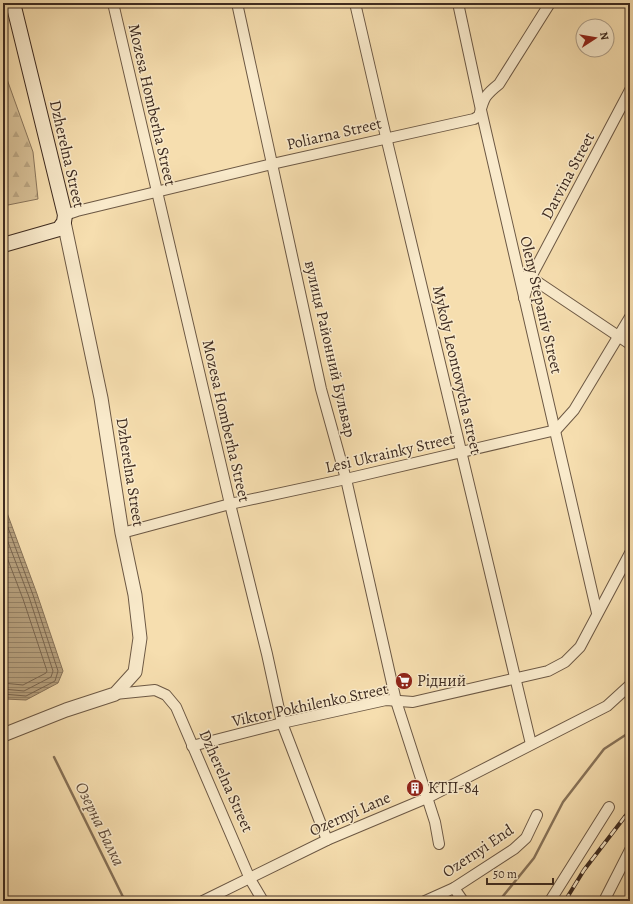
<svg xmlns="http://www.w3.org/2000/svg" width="633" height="904" font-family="Alegreya,serif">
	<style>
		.forest { fill: url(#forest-firs); stroke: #8a765c }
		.water { fill: url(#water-rules); stroke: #877258 }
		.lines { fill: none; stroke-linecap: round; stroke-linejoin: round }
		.shore { stroke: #7a664f; stroke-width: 1 }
		.stream { stroke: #877258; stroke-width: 2.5 }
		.minor-casing { stroke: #6c5844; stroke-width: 12 }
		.tertiary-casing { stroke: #6c5844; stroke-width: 15 }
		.secondary-casing { stroke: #3e2b20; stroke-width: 16 }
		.minor { stroke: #f9eacb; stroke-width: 10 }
		.tertiary { stroke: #f9eacb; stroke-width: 13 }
		.secondary { stroke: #f9eacb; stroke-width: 14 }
		.rail-casing { stroke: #3e2b20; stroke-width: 4 }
		.rail { stroke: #f9eacb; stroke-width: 2.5; stroke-dasharray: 8; stroke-linecap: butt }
		.labels { text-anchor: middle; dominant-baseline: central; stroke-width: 3; stroke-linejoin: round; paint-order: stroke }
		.street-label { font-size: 16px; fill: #3e2b20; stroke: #f9eacb }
		.poi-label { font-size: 16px; fill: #3e2b20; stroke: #f9eacb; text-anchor: start }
		.water-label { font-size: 17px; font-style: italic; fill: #624e3c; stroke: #f9eacb }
	</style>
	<defs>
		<pattern id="forest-firs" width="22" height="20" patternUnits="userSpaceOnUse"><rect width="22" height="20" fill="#d7c097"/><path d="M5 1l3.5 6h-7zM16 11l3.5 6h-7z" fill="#baa582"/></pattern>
		<pattern id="water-rules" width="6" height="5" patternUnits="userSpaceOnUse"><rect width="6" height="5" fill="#b7a17e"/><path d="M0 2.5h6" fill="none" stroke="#968367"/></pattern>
	</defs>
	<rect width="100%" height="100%" fill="#f6deaf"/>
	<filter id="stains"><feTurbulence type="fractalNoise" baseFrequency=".005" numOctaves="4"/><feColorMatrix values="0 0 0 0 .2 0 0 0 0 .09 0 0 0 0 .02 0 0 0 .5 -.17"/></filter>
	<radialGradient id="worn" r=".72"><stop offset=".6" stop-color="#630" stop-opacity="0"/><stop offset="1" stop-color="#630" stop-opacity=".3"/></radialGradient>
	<polygon class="forest" points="3,68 33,152 38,199 3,206"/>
	<polygon class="water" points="3,502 37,594 63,671 58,683 26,700 5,699 3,697"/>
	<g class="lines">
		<g class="shore">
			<polyline points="3,514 33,595 58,671 55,681 26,696 3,694"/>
			<polyline points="3,529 29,597 53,671 51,677 24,691 3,689"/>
			<polyline points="3,547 23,599 47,671 46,673 23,685 3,683"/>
		</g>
		<g class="stream">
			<polyline points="54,757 125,901"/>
			<polyline points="499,901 534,858 563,802 604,749 630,732"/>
		</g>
		<defs>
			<g id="minor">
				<polyline points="113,3 230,504 267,654 282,723 327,840"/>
				<polyline points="237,3 321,389 346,479 396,701 435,822 439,844"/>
				<polyline points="355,3 386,137 531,744"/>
				<polyline points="458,3 481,110 597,613"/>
				<path d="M65,215L77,211L272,164L474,119L479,116C484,98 484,96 499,84L550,3"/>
				<polyline points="527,275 630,344"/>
				<polyline points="524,298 530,279 630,90"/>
				<polyline points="122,533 230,504 346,479 556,430 574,410 630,317"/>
				<polyline points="115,694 155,690 166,695 176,707 250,879 263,901"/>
				<polyline points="192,746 282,723 386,700 413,702 548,671 565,662 580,647 630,553"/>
				<polyline points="454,888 463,901"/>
				<polyline points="203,901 327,840 427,798 607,706 630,685"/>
				<polyline points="425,901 454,888 514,849 526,838 537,815"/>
				<polyline points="550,901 609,807"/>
				<polyline points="604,901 630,850"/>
			</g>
			<polyline id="tertiary" points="3,735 66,710 115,694 135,672 140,638 135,595 122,533 101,398 64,222"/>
			<polyline id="secondary" points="3,245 59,229 64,222 65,215 13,3"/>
		</defs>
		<use href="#minor" class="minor-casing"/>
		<use href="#tertiary" class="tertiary-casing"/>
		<use href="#secondary" class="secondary-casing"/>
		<use href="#minor" class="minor"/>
		<use href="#tertiary" class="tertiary"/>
		<use href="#secondary" class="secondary"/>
		<defs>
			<polyline id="rail" points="565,901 584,870 630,810"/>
		</defs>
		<use href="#rail" class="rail-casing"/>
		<use href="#rail" class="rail"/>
	</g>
	<defs>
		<symbol id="supermarket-disc" viewBox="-11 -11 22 22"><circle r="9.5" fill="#8f2418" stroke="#f9eacb"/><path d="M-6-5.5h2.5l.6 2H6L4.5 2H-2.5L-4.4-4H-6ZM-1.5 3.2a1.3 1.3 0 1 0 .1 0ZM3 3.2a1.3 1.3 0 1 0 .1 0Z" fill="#fff"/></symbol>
		<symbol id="building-disc" viewBox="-11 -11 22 22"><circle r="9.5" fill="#8f2418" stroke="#f9eacb"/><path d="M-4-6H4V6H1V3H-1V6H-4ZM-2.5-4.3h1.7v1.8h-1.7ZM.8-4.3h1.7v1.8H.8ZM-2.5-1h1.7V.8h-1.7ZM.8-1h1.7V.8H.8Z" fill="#fff"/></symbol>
	</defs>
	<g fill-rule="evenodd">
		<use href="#supermarket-disc" x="394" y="671" width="20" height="20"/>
		<use href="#building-disc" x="405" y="778" width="20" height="20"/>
	</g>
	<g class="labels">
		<g class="street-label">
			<text transform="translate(152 105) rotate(77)">Mozesa Homberha Street</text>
			<text transform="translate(334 134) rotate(-13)">Poliarna Street</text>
			<text transform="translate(67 154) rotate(77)">Dzherelna Street</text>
			<text transform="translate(568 176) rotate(-62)">Darvina Street</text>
			<text transform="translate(541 305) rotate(77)">Oleny Stepaniv Street</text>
			<text transform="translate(330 349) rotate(77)">вулиця Районний Бульвар</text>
			<text transform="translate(457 370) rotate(77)">Mykoly Leontovycha street</text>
			<text transform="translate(226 421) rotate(77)">Mozesa Homberha Street</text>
			<text transform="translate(390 453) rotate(-13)">Lesi Ukrainky Street</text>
			<text transform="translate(130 472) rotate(81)">Dzherelna Street</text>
			<text transform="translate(310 705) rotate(-12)">Viktor Pokhilenko Street</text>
			<text transform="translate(226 781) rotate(66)">Dzherelna Street</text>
			<text transform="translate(350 814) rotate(-24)">Ozernyi Lane</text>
			<text transform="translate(478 851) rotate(-34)">Ozernyi End</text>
		</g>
		<g class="poi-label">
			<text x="417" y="681">Рідний</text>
			<text x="428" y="788">КТП-84</text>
		</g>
		<g class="water-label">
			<text transform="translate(100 824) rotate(64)">Озерна Балка</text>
		</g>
	</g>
	<rect width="633" height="904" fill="none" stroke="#f6deaf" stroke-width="16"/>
	<rect x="4" y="4" width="625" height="896" fill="none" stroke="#3e2b20" stroke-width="2"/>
	<rect x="8" y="8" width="617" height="888" fill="none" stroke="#3e2b20"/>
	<g transform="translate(595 38) rotate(78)"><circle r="19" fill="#f9eacb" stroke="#ae9e87"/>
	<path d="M0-3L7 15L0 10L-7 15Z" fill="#8f2418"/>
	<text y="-6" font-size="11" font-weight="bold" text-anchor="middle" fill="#3e2b20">N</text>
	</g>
	<path d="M487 878v6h66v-6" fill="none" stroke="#3e2b20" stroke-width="2"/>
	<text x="493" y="878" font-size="12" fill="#3e2b20" stroke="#f9eacb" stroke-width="3" paint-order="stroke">50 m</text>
	<rect width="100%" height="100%" filter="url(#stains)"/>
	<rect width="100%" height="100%" fill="url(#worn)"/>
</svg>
